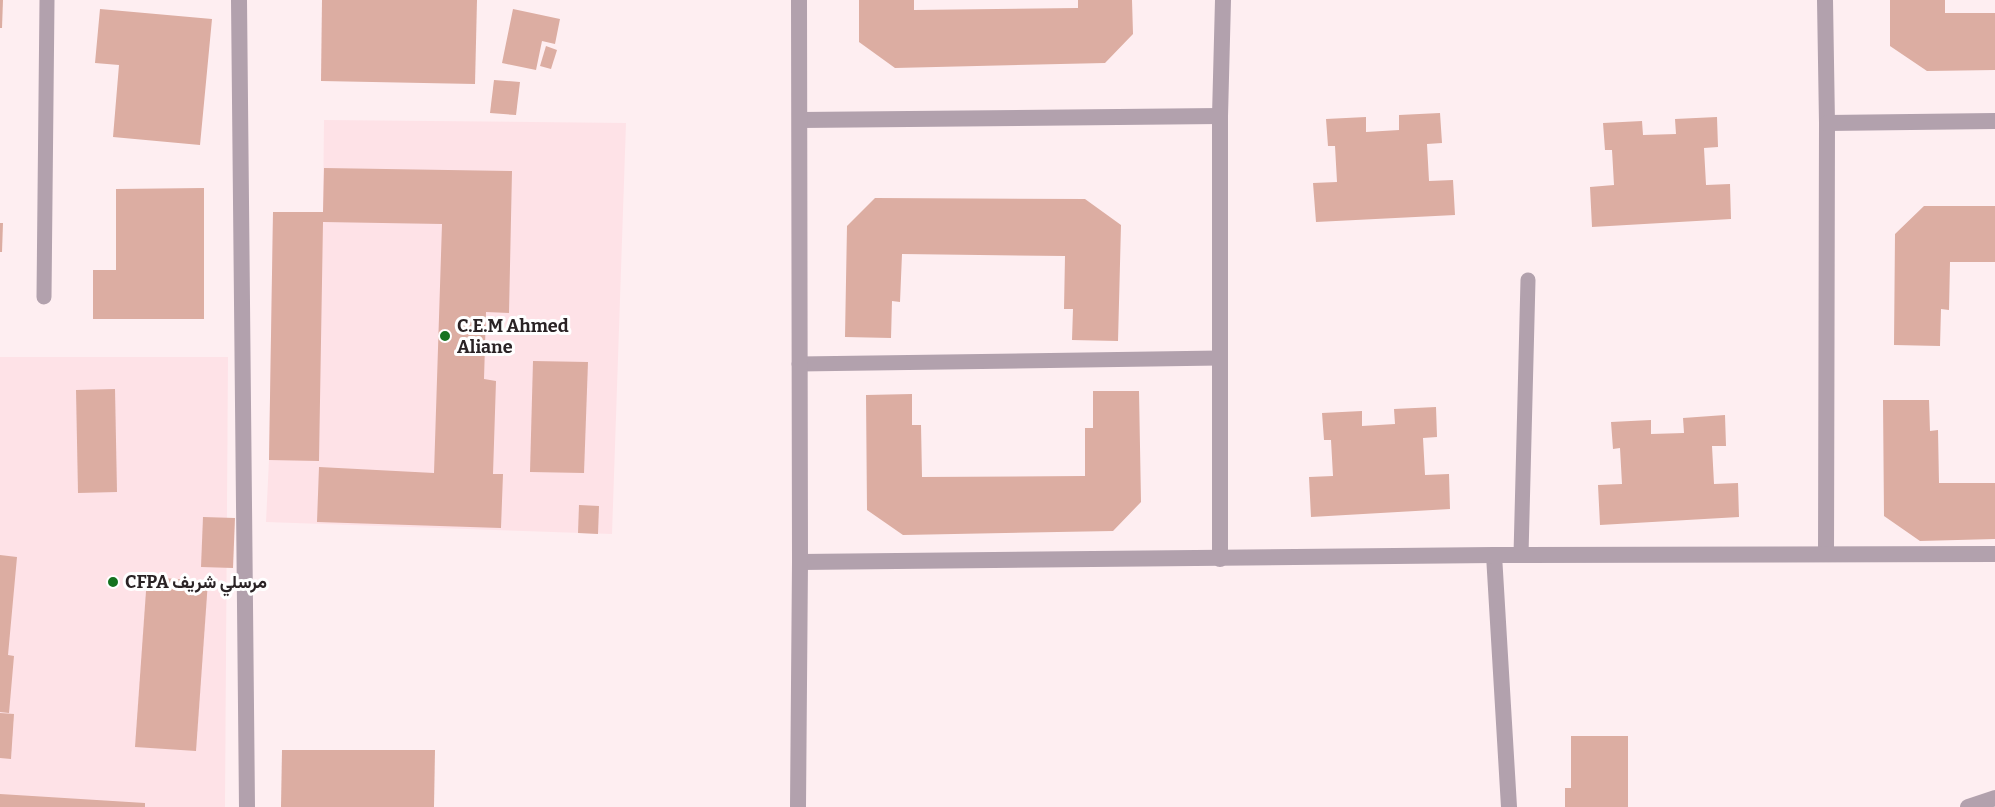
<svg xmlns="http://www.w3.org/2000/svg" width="1995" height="807" font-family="Bitter,Vazirmatn,serif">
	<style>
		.built { fill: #fee2e7 }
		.building { fill: #dcada2 }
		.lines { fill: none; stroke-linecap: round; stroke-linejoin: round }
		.service { stroke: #b2a1ad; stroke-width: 15 }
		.minor { stroke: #b2a1ad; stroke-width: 16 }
		.poi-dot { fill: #14721f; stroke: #fff; stroke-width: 2 }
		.labels { text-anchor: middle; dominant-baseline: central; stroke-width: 6; stroke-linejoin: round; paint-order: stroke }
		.poi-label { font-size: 18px; font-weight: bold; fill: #2a2325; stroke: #fff; text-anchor: start }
	</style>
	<rect width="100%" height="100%" fill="#feeef1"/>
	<g class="built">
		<polygon points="324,120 626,123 612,534 266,522 269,460 273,212 323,212"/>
		<polygon points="0,357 228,357 225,807 0,807"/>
	</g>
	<g class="building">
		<polygon points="0,0 3,0 2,28 0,28"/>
		<polygon points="322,0 477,0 475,84 321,81"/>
		<polygon points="859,0 914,0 914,10 1078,8 1078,0 1132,0 1133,34 1105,63 895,68 859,42"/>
		<polygon points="1890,0 1945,0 1945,13 1995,13 1995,70 1927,71 1890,46"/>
		<polygon points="100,9 212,19 200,145 113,137 119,65 95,63"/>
		<polygon points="513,9 560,19 555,44 542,41 536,70 502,63"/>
		<polygon points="546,46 557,50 551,69 540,66"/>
		<polygon points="494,80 520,82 516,115 490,113"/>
		<polygon points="1440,113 1442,143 1427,144 1429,181 1453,180 1455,215 1316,222 1313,183 1337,182 1335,146 1328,146 1326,119 1366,117 1366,132 1399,130 1399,115"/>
		<polygon points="1717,117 1718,147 1704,148 1706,185 1730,184 1731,219 1592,227 1590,187 1614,185 1612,150 1605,150 1603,123 1642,121 1643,135 1676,134 1675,119"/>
		<polygon points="324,168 512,171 509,313 486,312 484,379 496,381 493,474 503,474 501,528 317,522 319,467 434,473 442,224 323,222 319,461 269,460 273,212 323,212"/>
		<polygon points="204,188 204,319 93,319 93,270 116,270 116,189"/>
		<polygon points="875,198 1085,199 1121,225 1118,341 1072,340 1073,309 1064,309 1065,256 902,254 900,302 892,301 891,338 845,337 847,226"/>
		<polygon points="1924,206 1995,206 1995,262 1950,262 1949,310 1941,309 1940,346 1894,345 1895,234"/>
		<polygon points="0,223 3,223 2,252 0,252"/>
		<polygon points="533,361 588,362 584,473 530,472"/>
		<polygon points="115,389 117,492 78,493 76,390"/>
		<polygon points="1093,391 1139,391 1141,502 1113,531 903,535 867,510 866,395 912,394 912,425 921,425 922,477 1085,476 1085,428 1093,428"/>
		<polygon points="1883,400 1929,400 1930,431 1938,430 1939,483 1995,483 1995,539 1920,541 1884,516"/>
		<polygon points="1436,407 1437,437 1423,438 1425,475 1449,474 1450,509 1311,517 1309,477 1333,476 1331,440 1324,440 1322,413 1362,411 1362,426 1395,424 1394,409"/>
		<polygon points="1725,415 1726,446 1712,446 1714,484 1738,483 1739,517 1600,525 1598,485 1622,484 1620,448 1613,449 1611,422 1651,420 1651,434 1684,433 1683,418"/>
		<polygon points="579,505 599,506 598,534 578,533"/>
		<polygon points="203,517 235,518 233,568 201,567"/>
		<polygon points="0,555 17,557 8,655 14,656 9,713 0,712"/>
		<polygon points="147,577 208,581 196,751 135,747"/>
		<polygon points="0,713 14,714 11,759 0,758"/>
		<polygon points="1571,736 1628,736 1628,807 1565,807 1565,788 1571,788"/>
		<polygon points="282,750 435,750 434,807 281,807"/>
		<polygon points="0,794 145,803 145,807 0,807"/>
	</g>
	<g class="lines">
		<g class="service">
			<polyline points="44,297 47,0"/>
			<polyline points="799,364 1220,358"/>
			<polyline points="1521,555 1528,280"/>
		</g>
		<g class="minor">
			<polyline points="239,0 247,807"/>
			<polyline points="1825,0 1827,123 1826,554"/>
			<polyline points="800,120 1220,116"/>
			<polyline points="1827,123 1995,121"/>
			<polyline points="1494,555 1509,807"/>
			<polyline points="1220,559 1220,116 1223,0"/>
			<polyline points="800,562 1494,555 1995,554"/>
			<polyline points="798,807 800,562 799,0"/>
			<polyline points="1968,807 1995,798"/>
		</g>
	</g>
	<g class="poi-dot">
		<circle cx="445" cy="336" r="6"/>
		<circle cx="113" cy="582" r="6"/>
	</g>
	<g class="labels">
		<g class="poi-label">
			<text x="457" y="326">C.E.M Ahmed<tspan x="457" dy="21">Aliane</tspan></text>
			<text x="125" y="582">CFPA مرسلي شريف</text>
		</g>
	</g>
</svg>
